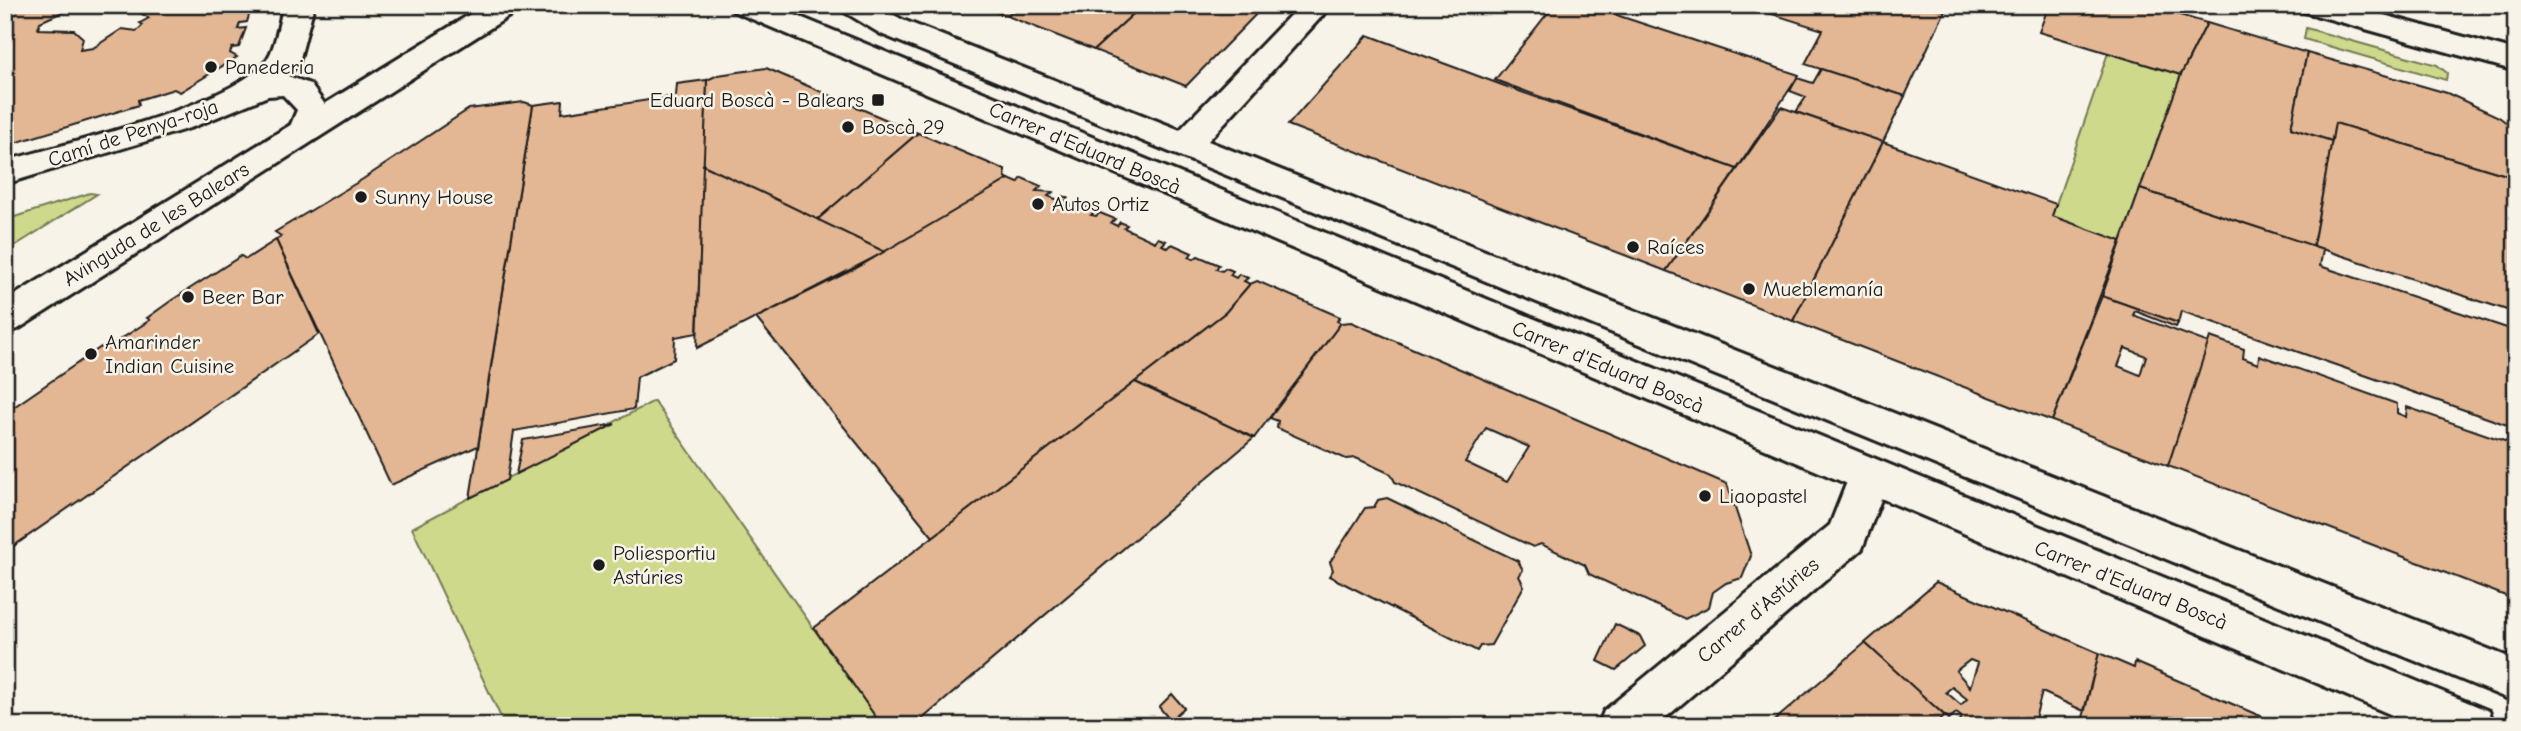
<svg xmlns="http://www.w3.org/2000/svg" width="2521" height="731" font-family="'Comic Neue',sans-serif">
	<style>
		.green { fill: #ced98c; stroke: #757a54; stroke-width: 2 }
		.building { fill: #e4b794; stroke: #1c1c1c; stroke-width: 2; fill-rule: evenodd }
		.lines { fill: none; stroke-linecap: round; stroke-linejoin: round }
		.minor-casing { stroke: #1c1c1c; stroke-width: 6 }
		.primary-casing { stroke: #1c1c1c; stroke-width: 6 }
		.minor { fill: #f7f3e8; fill-rule: evenodd }
		.primary { fill: #f7f3e8; fill-rule: evenodd }
		.poi-dot { fill: #1c1c1c; stroke: #f7f3e8; stroke-width: 2.5 }
		.labels { text-anchor: middle; dominant-baseline: central; stroke-width: 5; stroke-linejoin: round; paint-order: stroke }
		.poi-label { font-size: 21px; fill: #1c1c1c; stroke: #f7f3e8; text-anchor: start }
		.street-label { font-size: 21px; fill: #1c1c1c; stroke: #f7f3e8 }
	</style>
	<rect width="100%" height="100%" fill="#f7f3e8"/>
	<filter id="ink" filterUnits="userSpaceOnUse"><feTurbulence type="fractalNoise" baseFrequency=".0143" numOctaves="2"/><feDisplacementMap in="SourceGraphic" scale="14" xChannelSelector="R" yChannelSelector="G"/><feConvolveMatrix kernelMatrix="1 2 1 2 8 2 1 2 1" color-interpolation-filters="sRGB"/></filter>
	<g filter="url(#ink)">
		<g class="green">
			<polygon points="2306,28 2437,65 2447,73 2446,80 2304,39"/>
			<polygon points="2108,53 2181,75 2121,241 2052,216"/>
			<polygon points="90,193 97,194 5,252 5,220"/>
			<polygon points="654,401 882,726 505,726 412,528"/>
		</g>
		<g class="building">
			<polygon points="5,5 76,6 40,22 38,29 74,30 83,38 80,50 93,48 122,29 137,31 143,25 140,23 149,18 142,14 158,5 252,5 247,22 240,23 238,29 246,28 239,47 232,48 230,53 237,57 180,92 174,89 138,100 139,105 5,146"/>
			<polygon points="978,5 1020,5 1007,16"/>
			<polygon points="1020,5 1143,5 1094,50 1007,16"/>
			<polygon points="1143,5 1265,5 1186,86 1094,50"/>
			<polygon points="1554,5 1586,5 1799,75 1737,169 1495,80"/>
			<polygon points="1744,5 1926,5 1945,11 1905,96 1805,64 1823,30"/>
			<polygon points="2049,5 2146,5 2207,23 2181,75 2039,32"/>
			<polygon points="2416,5 2485,5 2442,12"/>
			<polygon points="2207,23 2307,53 2291,128 2332,141 2313,246 2140,189 2181,75"/>
			<polygon points="1368,35 1502,85 1737,169 1666,271 1288,125"/>
			<polygon points="2307,53 2447,93 2499,117 2516,130 2516,178 2335,123 2332,141 2291,128"/>
			<polygon points="766,68 880,117 918,133 817,220 703,165 707,80 718,75"/>
			<polygon points="1821,69 1905,96 1883,142 1796,112 1806,97 1790,91 1797,78 1813,83"/>
			<polygon points="707,80 697,333 675,337 674,359 637,377 634,409 514,431 507,480 470,498 533,105 563,101 562,113 676,96 677,84"/>
			<polygon points="524,102 533,105 478,446 391,485 276,240 281,236 275,232 363,179 469,109"/>
			<polygon points="1781,107 1883,142 1793,321 1666,271"/>
			<polygon points="2335,123 2516,178 2516,313 2313,246"/>
			<polygon points="918,133 1005,170 1005,177 1009,179 885,252 817,220"/>
			<polygon points="1883,142 2056,204 2052,216 2121,241 2052,421 1793,321"/>
			<polygon points="703,165 763,193 885,252 697,348"/>
			<polygon points="1022,178 1041,186 1036,191 1053,192 1048,196 1058,200 1063,196 1068,198 1064,203 1071,206 1076,202 1087,207 1095,211 1091,215 1096,216 1100,213 1115,219 1111,223 1117,226 1120,222 1127,225 1124,228 1155,242 1158,238 1166,241 1162,245 1168,248 1172,244 1192,253 1189,257 1194,259 1198,256 1219,265 1216,269 1222,271 1226,268 1233,271 1230,275 1236,278 1239,274 1248,278 1244,281 1250,284 1226,312 933,537 756,318 858,267 1009,179 1018,183"/>
			<polygon points="2140,189 2323,249 2320,266 2516,331 2516,428 2181,311 2178,323 2102,296"/>
			<polygon points="276,240 319,334 5,552 5,413 101,347 104,350 150,320 147,318 172,300 241,256 246,259"/>
			<polygon points="1257,281 1340,317 1337,321 1341,323 1254,438 1135,382 1226,312 1250,284"/>
			<path d="M2102,296L2178,323L2176,327L2135,311L2133,315L2209,343L2168,466L2052,421ZM2125,348L2146,356L2140,375L2118,366Z"/>
			<path d="M1351,322L1727,484L1751,556L1742,578L1726,583L1713,592L1709,607L1685,619L1589,574L1585,565L1541,544L1533,547L1395,482L1391,474L1356,458L1346,459L1277,428L1278,421L1270,418L1341,323ZM1486,428L1529,447L1507,482L1465,462Z"/>
			<polygon points="2210,337 2244,349 2243,358 2258,364 2259,355 2397,404 2397,413 2406,417 2407,407 2516,445 2516,600 2168,466"/>
			<polygon points="1135,382 1254,438 914,726 882,726 814,628"/>
			<polygon points="615,424 516,474 523,440"/>
			<polygon points="1387,498 1518,561 1523,570 1519,576 1524,586 1491,645 1480,646 1477,651 1329,576 1333,570 1330,562 1365,508 1374,507 1378,500"/>
			<path d="M1936,582L2099,653L2084,711L2042,692L2035,719L2049,726H1957L1962,717L1956,713L1949,719L1926,699L1865,643ZM1970,660L1978,663L1970,687L1956,671ZM1952,687L1967,699L1961,705L1946,692Z"/>
			<polygon points="1615,624 1640,636 1645,646 1616,670 1598,661"/>
			<polygon points="1865,643 1945,716 1934,726 1768,726"/>
			<polygon points="2099,653 2134,668 2135,662 2274,722 2274,726 2081,726"/>
			<polygon points="1172,694 1184,708 1170,720 1159,707"/>
		</g>
		<g class="lines">
			<defs>
				<g id="minor">
					<path d="M284,5H314L299,62L288,76L310,84L329,110L318,137L306,140L294,137L289,129L297,110L283,95L268,96L193,127L5,184V161C66,144 230,106 266,61C276,48 279,21 284,5Z"/>
					<polygon points="1300,5 1332,5 1197,153 1185,156 1173,153 1168,145 1173,137"/>
					<polygon points="2297,5 2347,5 2516,51 2516,71 2301,11"/>
					<polygon points="1869,459 1884,464 1890,476 1862,549 1656,726 1598,726 1604,711 1830,525 1854,464"/>
				</g>
				<g id="primary">
					<polygon points="485,5 521,5 517,11 18,329 5,333 5,301"/>
					<polygon points="729,5 771,5 2489,711 2495,726 2418,726 733,11"/>
					<polygon points="839,5 876,5 903,20 2516,660 2516,702 881,34 843,11"/>
				</g>
			</defs>
			<use href="#minor" class="minor-casing"/>
			<use href="#primary" class="primary-casing"/>
			<use href="#minor" class="minor"/>
			<use href="#primary" class="primary"/>
		</g>
	</g>
	<g class="poi-dot">
		<circle cx="211" cy="67" r="7"/>
		<rect x="871" y="93" width="14" height="14" rx="3.5"/>
		<circle cx="848" cy="127" r="7"/>
		<circle cx="361" cy="197" r="7"/>
		<circle cx="1038" cy="204" r="7"/>
		<circle cx="1633" cy="247" r="7"/>
		<circle cx="1749" cy="289" r="7"/>
		<circle cx="188" cy="297" r="7"/>
		<circle cx="91" cy="354" r="7"/>
		<circle cx="1705" cy="496" r="7"/>
		<circle cx="599" cy="565" r="7"/>
	</g>
	<g class="labels">
		<g class="poi-label">
			<text x="225" y="67">Panederia</text>
			<text x="864" y="100" text-anchor="end">Eduard Boscà - Balears</text>
			<text x="862" y="127">Boscà 29</text>
			<text x="375" y="197">Sunny House</text>
			<text x="1052" y="204">Autos Ortiz</text>
			<text x="1647" y="247">Raíces</text>
			<text x="1763" y="289">Mueblemanía</text>
			<text x="202" y="297">Beer Bar</text>
			<text x="105" y="342">Amarinder<tspan x="105" dy="24">Indian Cuisine</tspan></text>
			<text x="1719" y="496">Liaopastel</text>
			<text x="613" y="553">Poliesportiu<tspan x="613" dy="24">Astúries</tspan></text>
		</g>
		<g class="street-label">
			<text transform="translate(133 133) rotate(-18)">Camí de Penya-roja</text>
			<text transform="translate(1085 148) rotate(23)">Carrer d'Eduard Boscà</text>
			<text transform="translate(156 224) rotate(-32)">Avinguda de les Balears</text>
			<text transform="translate(1608 367) rotate(23)">Carrer d'Eduard Boscà</text>
			<text transform="translate(2131 585) rotate(22)">Carrer d'Eduard Boscà</text>
			<text transform="translate(1758 610) rotate(-40)">Carrer d'Astúries</text>
		</g>
	</g>
	<rect width="2521" height="731" fill="none" stroke="#f7f3e8" stroke-width="28"/>
	<rect x="14" y="14" width="2493" height="703" fill="none" stroke="#1c1c1c" stroke-width="2.5" filter="url(#ink)"/>
</svg>
